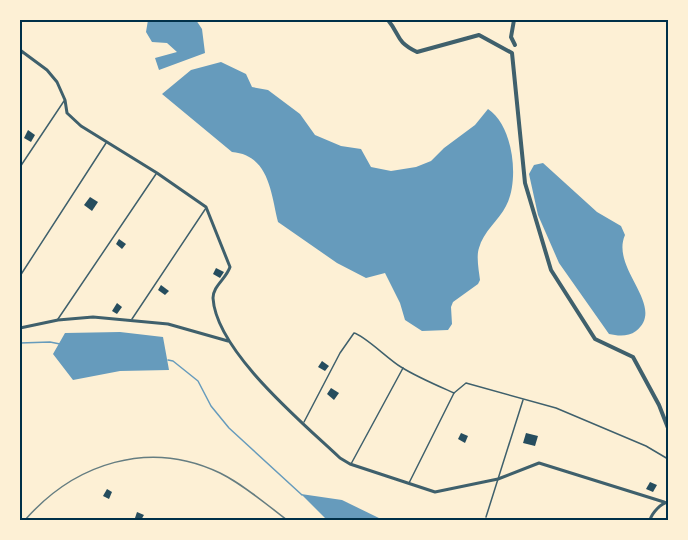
<svg xmlns="http://www.w3.org/2000/svg" width="688" height="540" font-family="'Open Sans',sans-serif">
	<style>
		.water { fill: #669bbc }
		.lines { fill: none; stroke-linecap: round; stroke-linejoin: round }
		.stream { stroke: #669bbc; stroke-width: 1.5 }
		.building { fill: #264d5e }
		.service { stroke: #3f606c; stroke-width: 1.5 }
		.minor { stroke: #3f606c; stroke-width: 3 }
		.tertiary { stroke: #3f606c; stroke-width: 4 }
		.rail { stroke: #657d81; stroke-width: 1.5 }
		.neatline { fill: none; stroke: #003049; stroke-width: 2 }
	</style>
	<rect width="100%" height="100%" fill="#fdf0d5"/>
	<g class="water">
		<polygon points="148,20 196,20 202,29 205,53 159,70 155,58 177,52 167,43 152,42 146,32"/>
		<path d="M221,62L246,74L252,87L268,90L300,114L315,135L341,146L361,149L371,167L391,171L416,167L431,161L444,148L475,125L488,109C513,125 520,180 506,206C499,220 483,232 479,248C476,257 479,271 480,280L478,284L453,302L451,307L452,324L448,330L422,331L405,320L400,303L385,273L366,278L337,263L278,222C271,193 269,155 232,152L162,94L191,70Z"/>
		<path d="M543,163L597,212L621,226L625,235C610,269 667,306 636,331C628,337 618,336 609,334L559,263L538,215L529,174L534,165Z"/>
		<polygon points="120,332 163,337 169,370 120,371 73,380 53,354 65,333"/>
		<polygon points="301,494 342,500 383,520 327,520"/>
	</g>
	<g class="lines">
		<g class="stream">
			<polyline points="20,343 50,342 60,344"/>
			<polyline points="168,360 173,361 198,381 211,406 229,428 302,495"/>
		</g>
	</g>
	<g class="building">
		<polygon points="28,130 35,135 31,142 24,138"/>
		<polygon points="90,197 98,202 92,211 84,205"/>
		<polygon points="119,239 126,244 122,249 116,244"/>
		<polygon points="216,268 224,272 220,278 213,274"/>
		<polygon points="161,285 169,291 165,295 158,290"/>
		<polygon points="117,303 122,307 117,314 112,311"/>
		<polygon points="322,361 329,366 325,371 318,367"/>
		<polygon points="331,388 339,393 334,400 327,394"/>
		<polygon points="461,433 468,436 465,443 458,439"/>
		<polygon points="526,433 538,436 535,446 523,443"/>
		<polygon points="650,482 657,485 653,492 646,489"/>
		<polygon points="107,489 112,492 109,499 103,496"/>
		<polygon points="137,512 144,515 141,520 135,518"/>
	</g>
	<g class="lines">
		<g class="service">
			<polyline points="20,57 22,53"/>
			<polyline points="20,167 64,101"/>
			<polyline points="20,276 106,143"/>
			<polyline points="58,319 156,174"/>
			<polyline points="132,319 206,208"/>
			<polyline points="454,393 466,383 556,408 646,446 668,459"/>
			<path d="M304,422L340,353L354,333C364,335 389,360 401,367C417,377 436,385 454,393L409,483"/>
			<polyline points="351,464 403,368"/>
			<polyline points="486,517 523,400"/>
		</g>
		<g class="minor">
			<path d="M20,50L47,70L57,82L65,100L67,113L81,126L157,173L206,207L230,267C226,279 213,286 213,298C216,351 303,423 340,458L350,464L435,492L498,479L539,463L664,502"/>
			<polyline points="20,328 58,320 93,317 168,324 228,341"/>
			<path d="M650,520C652,513 661,503 668,502"/>
		</g>
		<g class="tertiary">
			<path d="M388,20C401,36 395,41 417,52L479,35L512,53L525,183L551,270L595,339L633,357L659,405L668,428"/>
			<polyline points="514,20 511,37 515,45"/>
		</g>
		<path class="rail" d="M25,520C75,463 149,439 220,473C244,485 266,504 287,520"/>
	</g>
	<rect width="688" height="540" fill="none" stroke="#fdf0d5" stroke-width="42"/>
	<rect x="21" y="21" width="646" height="498" class="neatline"/>
</svg>
